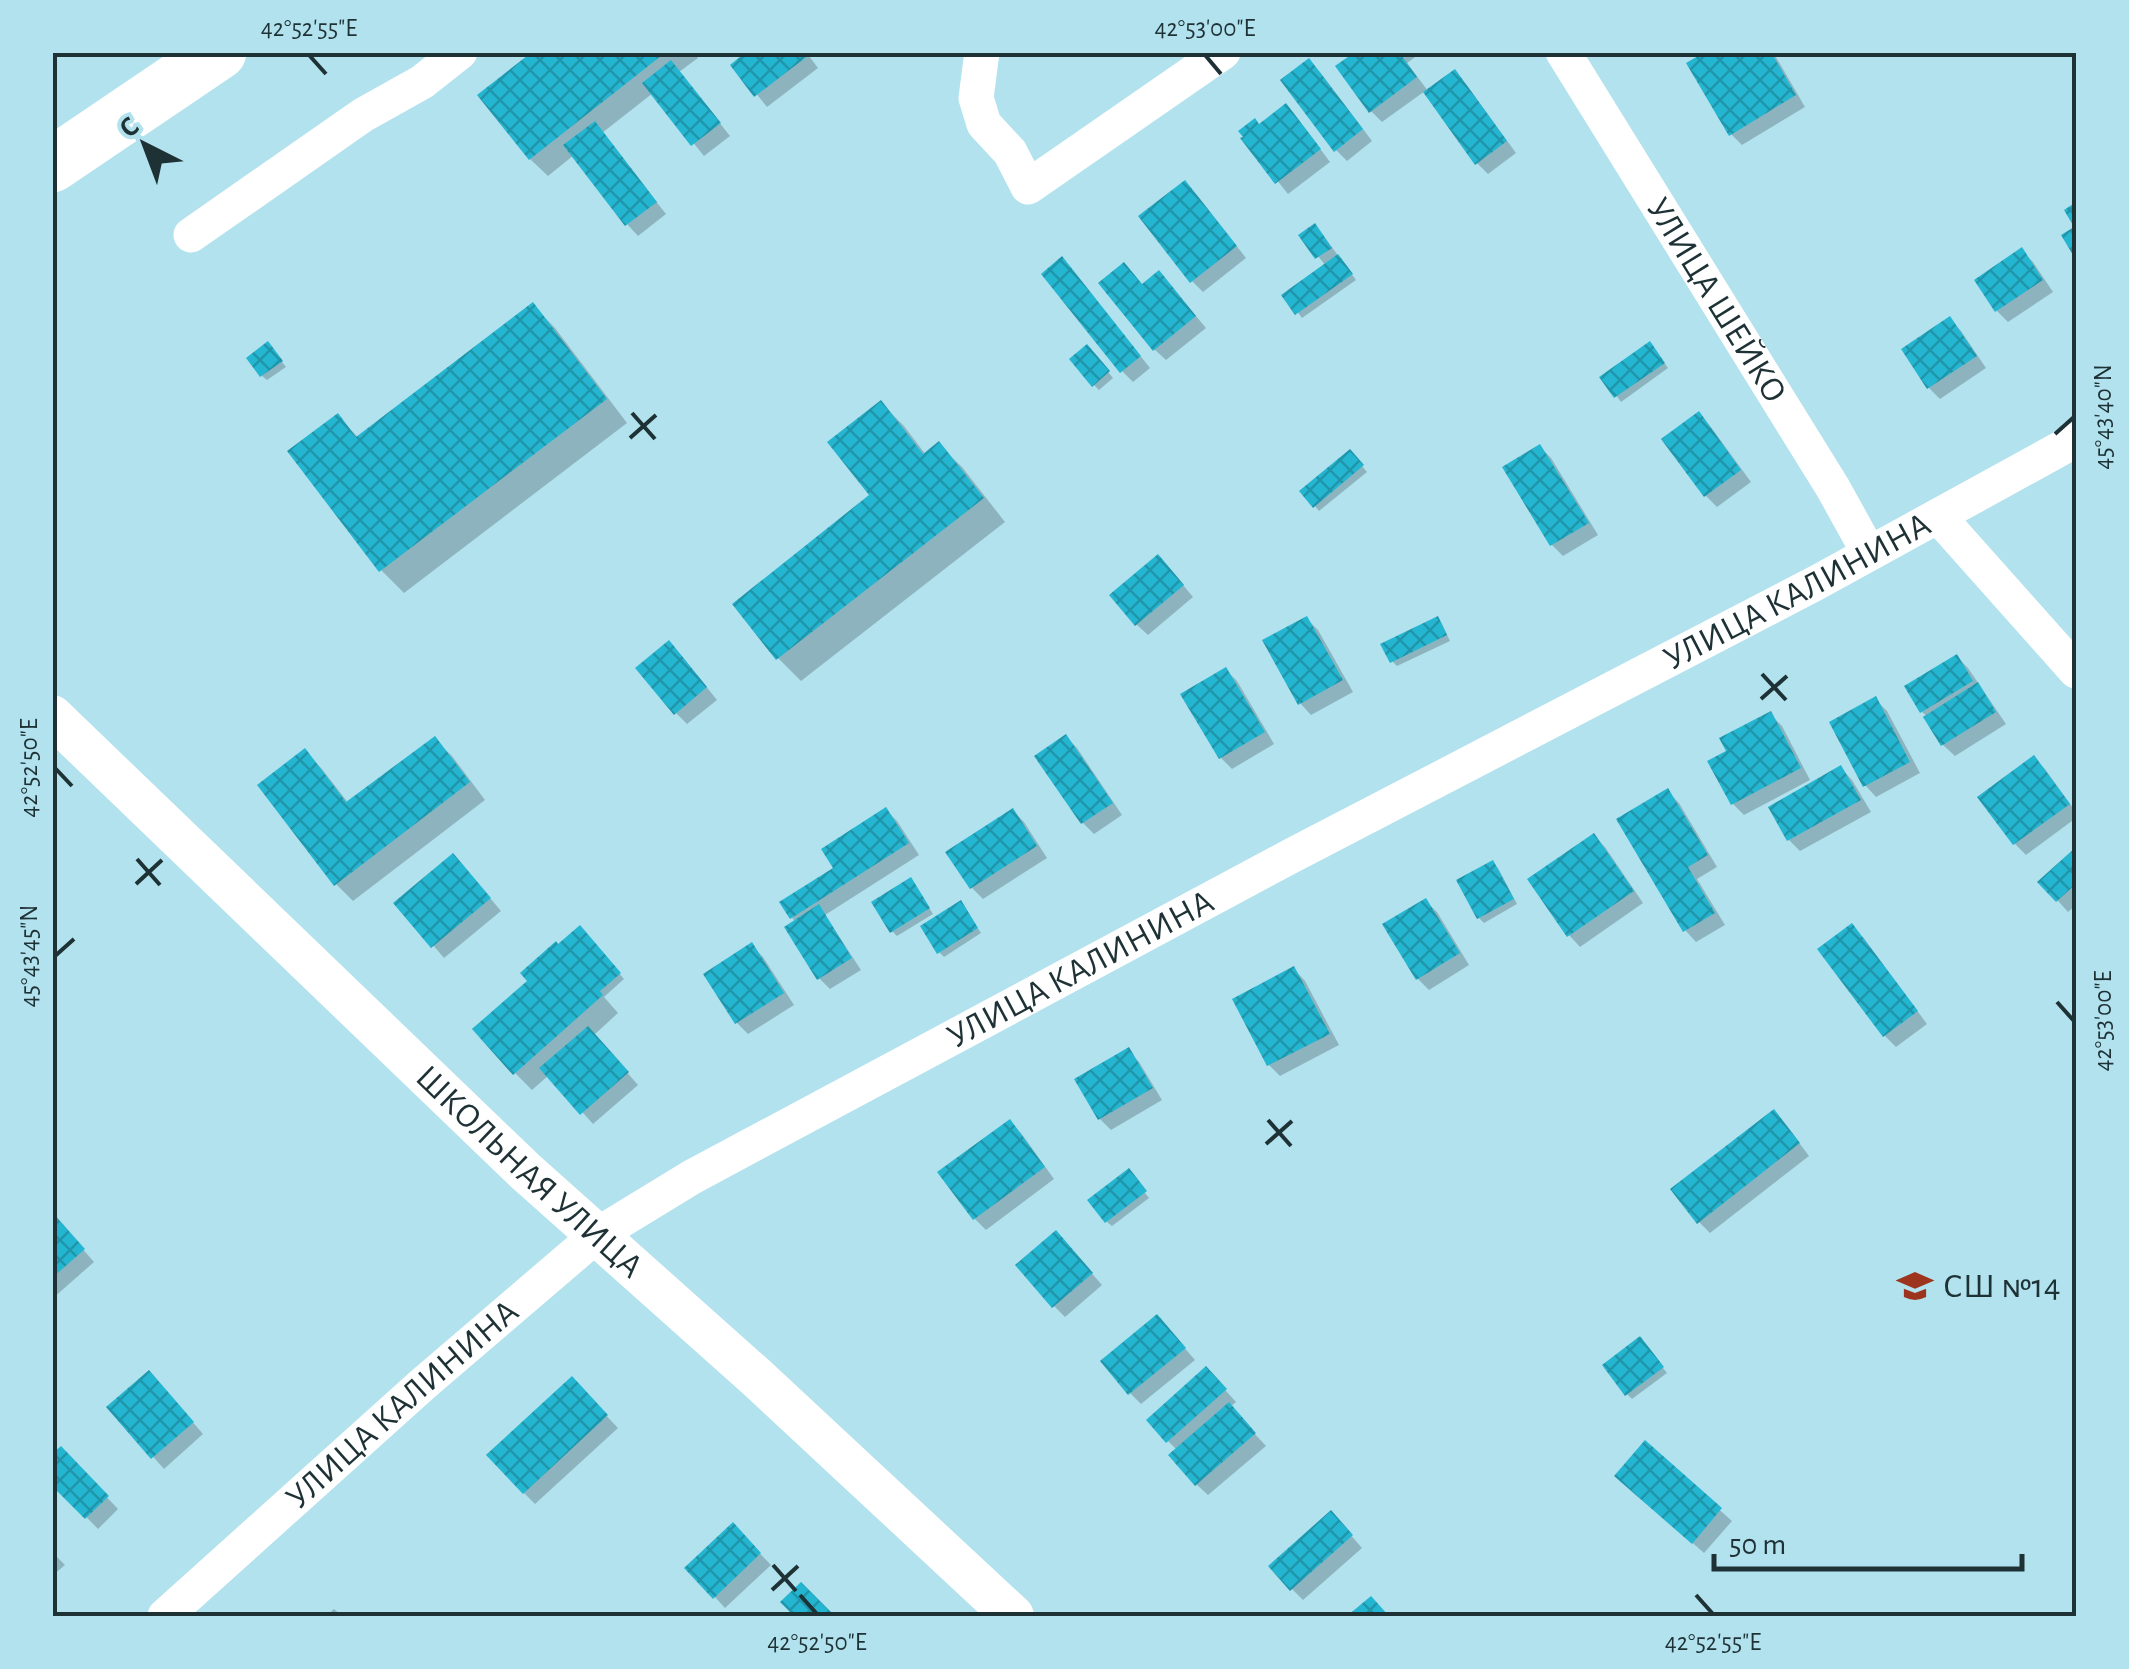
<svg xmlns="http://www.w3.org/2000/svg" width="2129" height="1669" font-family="'Alegreya Sans',sans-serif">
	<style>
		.shadow { fill: #0003 }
		.building { fill: url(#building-cross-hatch) }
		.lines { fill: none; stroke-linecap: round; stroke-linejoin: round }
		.minor { stroke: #fff; stroke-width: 35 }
		.tertiary { stroke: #fff; stroke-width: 42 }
		.trunk { stroke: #fff; stroke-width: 55 }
		.ticks { fill: none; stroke: #1e3236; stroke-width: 4 }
		.labels { text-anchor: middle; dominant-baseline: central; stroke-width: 8; stroke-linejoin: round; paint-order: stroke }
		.street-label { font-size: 35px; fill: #1e3236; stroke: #b1e2ee }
		.poi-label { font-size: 35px; fill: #1e3236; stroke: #b1e2ee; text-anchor: start }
		.neatline { fill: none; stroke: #1e3236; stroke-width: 4 }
		.ticks-label { font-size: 25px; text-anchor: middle; fill: #1e3236 }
	</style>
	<defs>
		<pattern id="building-cross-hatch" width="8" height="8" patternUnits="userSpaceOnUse" patternTransform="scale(2.5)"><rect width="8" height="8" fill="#24b6d1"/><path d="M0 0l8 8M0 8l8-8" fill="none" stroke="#1f95aa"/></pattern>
	</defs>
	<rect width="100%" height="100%" fill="#b1e2ee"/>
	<g class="shadow">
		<polygon points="536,52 694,52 698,58 679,72 730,136 704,156 653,93 602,133 666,214 638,236 627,224 574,155 548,176 530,159"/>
		<polygon points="806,52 818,68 767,107 733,65"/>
		<polygon points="1359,52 1422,52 1407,63 1428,91 1455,72 1466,84 1516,153 1488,174 1477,163 1425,91 1382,122 1371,111"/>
		<polygon points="1710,52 1773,52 1805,107 1742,145 1731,134"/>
		<polygon points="1309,61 1320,72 1372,141 1347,161 1336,150"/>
		<polygon points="1297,118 1330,162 1288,194 1244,139 1260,127"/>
		<polygon points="1196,194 1246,258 1203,292 1192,281"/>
		<polygon points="1320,231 1356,280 1302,318 1285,295 1326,266 1301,235"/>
		<polygon points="2022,251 2033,262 2053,292 2008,322 1997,311"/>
		<polygon points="1073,271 1150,368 1133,382 1122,371"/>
		<polygon points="1170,285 1206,328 1166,360 1154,349 1143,286"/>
		<polygon points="533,305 555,328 627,423 404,593 381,570 337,416 359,438"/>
		<polygon points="1950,320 1961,331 1986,368 1940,399 1929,388"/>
		<polygon points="272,349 286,367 267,380 262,376"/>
		<polygon points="1654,349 1668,368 1621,402 1603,377"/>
		<polygon points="1092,352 1113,378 1099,390 1094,385"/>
		<polygon points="881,403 904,426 926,455 939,445 962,467 1005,522 801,681 778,658 735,604 873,496"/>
		<polygon points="1699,414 1710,426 1751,482 1717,507 1706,496"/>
		<polygon points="1540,447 1551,458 1598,535 1563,556 1552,545"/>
		<polygon points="1350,452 1367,472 1319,511 1302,491"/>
		<polygon points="1169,568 1193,597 1148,635 1136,624"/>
		<polygon points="1307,619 1318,630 1353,692 1311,715 1300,703"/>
		<polygon points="1437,619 1442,624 1450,641 1397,666 1392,661"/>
		<polygon points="680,654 717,700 687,724 676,713"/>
		<polygon points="1957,657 1968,668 2006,724 1955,756 1943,745 1928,717 1922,712"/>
		<polygon points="1226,670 1237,681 1274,744 1232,769 1221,758"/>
		<polygon points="1876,700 1887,711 1920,773 1876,797 1865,785"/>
		<polygon points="1770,714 1782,726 1810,780 1744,815 1733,804 1729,752"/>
		<polygon points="1066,737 1077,748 1122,815 1094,834 1083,823"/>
		<polygon points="434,739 452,756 485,800 353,901 336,884 305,751 322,769 349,804"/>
		<polygon points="2034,758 2045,769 2076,812 2076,818 2026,855 2015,844 1981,797"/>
		<polygon points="1841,768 1852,780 1871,812 1800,851 1789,840"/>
		<polygon points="1667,791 1679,803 1717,867 1697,879 1725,925 1696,942 1685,930"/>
		<polygon points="886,810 897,821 919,855 825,915 861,970 830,989 819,978 796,922 792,918"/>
		<polygon points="1013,811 1024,822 1047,858 983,899 972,888"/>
		<polygon points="1594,836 1605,847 1643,903 1580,947 1569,935"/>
		<polygon points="2076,851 2076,905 2068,912 2041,882"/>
		<polygon points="1493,863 1498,868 1517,904 1484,923 1479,918"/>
		<polygon points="464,867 501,911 444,958 397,903"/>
		<polygon points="911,880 933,914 897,936 892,931"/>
		<polygon points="1425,901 1437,912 1469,965 1429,990 1418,979"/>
		<polygon points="965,908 981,933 944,957 939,952"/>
		<polygon points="580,929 624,979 604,997 618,1013 594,1035 638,1085 593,1124 549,1075 532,1090 515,1073 530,981"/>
		<polygon points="1863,937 1927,1024 1896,1047 1885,1036 1820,949"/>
		<polygon points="752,946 763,957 794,1005 748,1034 737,1023"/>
		<polygon points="1294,969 1305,981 1339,1045 1280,1076 1269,1065"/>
		<polygon points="1128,1050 1139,1062 1162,1100 1111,1130 1100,1119"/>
		<polygon points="1010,1122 1021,1133 1054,1179 986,1230 974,1218"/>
		<polygon points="1785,1124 1809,1156 1710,1233 1699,1222"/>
		<polygon points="1128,1171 1149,1198 1112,1226 1107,1222"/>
		<polygon points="52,1214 94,1262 52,1299"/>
		<polygon points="1067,1245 1102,1285 1065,1317 1054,1306"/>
		<polygon points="1168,1329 1195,1360 1141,1404 1130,1393"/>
		<polygon points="1644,1344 1667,1373 1632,1399 1627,1394"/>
		<polygon points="1217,1381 1236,1402 1230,1407 1266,1446 1208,1495 1196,1484 1177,1450 1168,1441"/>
		<polygon points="160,1384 203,1434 164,1469 109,1407"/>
		<polygon points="583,1391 618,1428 535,1504 524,1493"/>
		<polygon points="1646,1444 1732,1521 1704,1553 1629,1487"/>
		<polygon points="61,1449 118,1509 98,1529 52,1482"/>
		<polygon points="1342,1525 1362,1548 1303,1600 1292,1589"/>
		<polygon points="733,1526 771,1565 725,1608 688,1568"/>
		<polygon points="52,1552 65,1565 52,1576"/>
		<polygon points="334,1609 342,1616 326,1616"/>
	</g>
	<g class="building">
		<polygon points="532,52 666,52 529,160 477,95"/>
		<polygon points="746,52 807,52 809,55 754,97 730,65"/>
		<polygon points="1355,52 1399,52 1417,77 1369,113 1335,66"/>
		<polygon points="1705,52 1771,52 1796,95 1729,136 1686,63"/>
		<polygon points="1309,58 1363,129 1334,152 1280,80"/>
		<polygon points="671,60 721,123 691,146 642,83"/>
		<polygon points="1455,69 1507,141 1475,165 1423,92"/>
		<polygon points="1286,103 1321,149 1275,184 1240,138 1243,137 1238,131 1255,118 1259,124"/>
		<polygon points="595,121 657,202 625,226 563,145"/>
		<polygon points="1185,180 1237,246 1190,283 1138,216"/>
		<polygon points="2076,202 2076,260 2061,235 2074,227 2064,210"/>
		<polygon points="1315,223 1332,248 1315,259 1298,235"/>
		<polygon points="2022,247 2043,280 1995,312 1974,280"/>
		<polygon points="1338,254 1353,274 1295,315 1281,295"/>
		<polygon points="1062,256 1141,356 1120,373 1041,274"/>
		<polygon points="1124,262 1142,284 1159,270 1196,316 1153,351 1098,283"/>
		<polygon points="533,302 607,399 379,572 287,451 338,413 356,437"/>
		<polygon points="1950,316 1977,356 1927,389 1901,349"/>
		<polygon points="268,341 283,361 260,377 246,358"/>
		<polygon points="1650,341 1665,363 1614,398 1599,377"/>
		<polygon points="1087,344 1110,371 1092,387 1069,359"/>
		<polygon points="881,400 923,454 939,441 984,498 776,660 732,604 869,495 827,442"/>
		<polygon points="1699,411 1741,470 1704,497 1661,439"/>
		<polygon points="1540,444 1589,523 1550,546 1502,467"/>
		<polygon points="1350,449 1364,465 1313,508 1299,491"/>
		<polygon points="1158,554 1184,585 1135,626 1109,595"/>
		<polygon points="1307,616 1343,680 1298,705 1262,640"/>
		<polygon points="1438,616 1447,635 1390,663 1380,644"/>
		<polygon points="669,640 707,687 674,715 635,668"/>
		<polygon points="1957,654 1973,681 1920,713 1904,686"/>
		<polygon points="1226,667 1265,732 1219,759 1180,694"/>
		<polygon points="1978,682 1996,712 1941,746 1923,717"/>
		<polygon points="1876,696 1910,762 1863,787 1829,722"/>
		<polygon points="1771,711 1801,768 1731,805 1707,761 1726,751 1719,738"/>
		<polygon points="1066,734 1113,803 1081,824 1034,756"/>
		<polygon points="435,736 470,782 334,886 257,785 305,748 346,802"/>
		<polygon points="2034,755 2070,804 2013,845 1977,797"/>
		<polygon points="1841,765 1861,800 1787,841 1768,807"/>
		<polygon points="1668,788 1708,855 1688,867 1715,913 1683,932 1616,819"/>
		<polygon points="886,807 909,843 790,919 779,902 833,868 821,849"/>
		<polygon points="1013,808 1037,846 970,889 945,852"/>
		<polygon points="1594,833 1634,891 1567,937 1527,879"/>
		<polygon points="2076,847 2076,884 2056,902 2037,882"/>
		<polygon points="453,853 491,898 431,948 393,903"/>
		<polygon points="1493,860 1514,899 1477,919 1456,880"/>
		<polygon points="911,877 930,908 890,933 871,902"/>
		<polygon points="1426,898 1460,953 1416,980 1382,924"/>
		<polygon points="961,900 978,928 937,954 920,926"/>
		<polygon points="819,904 852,958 817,980 784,927"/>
		<polygon points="1852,923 1918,1011 1883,1037 1817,949"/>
		<polygon points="580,925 621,973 600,991 603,995 513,1075 472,1029 527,981 520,973 556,941 558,944"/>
		<polygon points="752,942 784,993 735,1024 703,974"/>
		<polygon points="1294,966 1330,1034 1267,1066 1232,999"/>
		<polygon points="588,1026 629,1072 580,1115 539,1068"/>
		<polygon points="1129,1047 1153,1088 1098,1120 1074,1079"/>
		<polygon points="1774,1109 1800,1143 1697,1224 1670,1189"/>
		<polygon points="1010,1119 1045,1167 973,1220 937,1172"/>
		<polygon points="1129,1168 1147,1191 1105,1223 1087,1200"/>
		<polygon points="52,1212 85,1249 52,1278"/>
		<polygon points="1056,1230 1093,1273 1052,1308 1015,1265"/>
		<polygon points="1157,1314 1186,1348 1128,1395 1100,1361"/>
		<polygon points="1640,1336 1664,1367 1625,1396 1602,1365"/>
		<polygon points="1206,1366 1227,1389 1166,1443 1146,1420"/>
		<polygon points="149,1370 194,1422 151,1459 106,1407"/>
		<polygon points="572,1376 608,1415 523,1494 486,1455"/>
		<polygon points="1229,1402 1256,1433 1195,1486 1168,1455"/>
		<polygon points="1645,1440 1722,1508 1692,1544 1614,1476"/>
		<polygon points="61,1446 109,1496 85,1519 52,1486 52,1454"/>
		<polygon points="1331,1510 1353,1535 1290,1591 1268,1566"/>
		<polygon points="733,1522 761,1553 713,1599 684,1568"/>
		<polygon points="801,1582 835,1616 794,1616 780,1602"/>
		<polygon points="1371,1596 1389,1616 1347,1616"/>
	</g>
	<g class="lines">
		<g class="minor">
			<polyline points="982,52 976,98 984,124 1010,152 1028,187 1223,52"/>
			<path id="s1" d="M1563,52L1833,488L1869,553"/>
			<polyline points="191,235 363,115 422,82 460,52"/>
			<polyline points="1938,516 2076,671"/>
			<path id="s2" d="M165,1616L423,1384L597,1235L692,1177L987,1019L1291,856L1816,583L2076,440"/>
		</g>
		<path class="tertiary" id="s3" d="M52,716L525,1171L755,1376L1013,1616"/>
		<polyline class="trunk" points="52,165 219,52"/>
	</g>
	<path class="ticks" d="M309,55L326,74M1205,55L1221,74M632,413L655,439M2055,434L2074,417M630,438L656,415M1762,674L1786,700M1761,699L1787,676M55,768L72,786M137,859L160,885M136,884L162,860M55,956L74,939M2057,1002L2074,1021M1268,1120L1291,1146M1266,1144L1292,1121M773,1565L796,1591M772,1590L798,1566M800,1595L817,1614M1696,1595L1713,1614"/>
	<defs>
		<symbol id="school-bare" viewBox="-9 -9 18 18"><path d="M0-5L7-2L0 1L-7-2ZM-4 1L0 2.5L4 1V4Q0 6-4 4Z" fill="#9d341d" stroke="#b1e2ee" stroke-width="2.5" paint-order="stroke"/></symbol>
	</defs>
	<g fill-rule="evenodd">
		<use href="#school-bare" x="1890" y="1261" width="50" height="50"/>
	</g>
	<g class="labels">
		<g class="street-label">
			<text stroke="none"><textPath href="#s1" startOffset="292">УЛИЦА ШЕЙКО</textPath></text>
			<text stroke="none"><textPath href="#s2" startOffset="1938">УЛИЦА КАЛИНИНА</textPath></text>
			<text stroke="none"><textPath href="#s2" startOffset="1128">УЛИЦА КАЛИНИНА</textPath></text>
			<text stroke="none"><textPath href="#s3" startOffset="660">ШКОЛЬНАЯ УЛИЦА</textPath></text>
			<text stroke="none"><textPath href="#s2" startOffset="318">УЛИЦА КАЛИНИНА</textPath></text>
		</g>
		<g class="poi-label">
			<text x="1943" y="1286">СШ №14</text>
		</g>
	</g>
	<rect width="2129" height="1669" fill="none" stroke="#b1e2ee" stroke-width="110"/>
	<g transform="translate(145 145) rotate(318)" stroke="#b1e2ee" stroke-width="8" paint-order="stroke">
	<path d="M0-8L18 38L0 25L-18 38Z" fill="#1e3236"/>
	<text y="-15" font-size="28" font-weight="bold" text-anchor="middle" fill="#1e3236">С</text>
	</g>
	<path d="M1714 1554v15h308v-15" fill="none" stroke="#1e3236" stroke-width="5"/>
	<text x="1729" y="1554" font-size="30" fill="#1e3236" stroke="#b1e2ee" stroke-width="8" paint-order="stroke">50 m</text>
	<rect x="55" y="55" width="2019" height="1559" class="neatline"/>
	<g class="ticks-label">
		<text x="309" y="36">42°52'55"E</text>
		<text x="1205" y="36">42°53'00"E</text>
		<text transform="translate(2102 417) rotate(-90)" y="9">45°43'40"N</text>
		<text transform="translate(28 768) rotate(-90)" y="9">42°52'50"E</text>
		<text transform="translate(28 956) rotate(-90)" y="9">45°43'45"N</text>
		<text transform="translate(2102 1021) rotate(-90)" y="9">42°53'00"E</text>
		<text x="817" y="1650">42°52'50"E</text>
		<text x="1713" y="1650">42°52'55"E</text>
	</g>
</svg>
